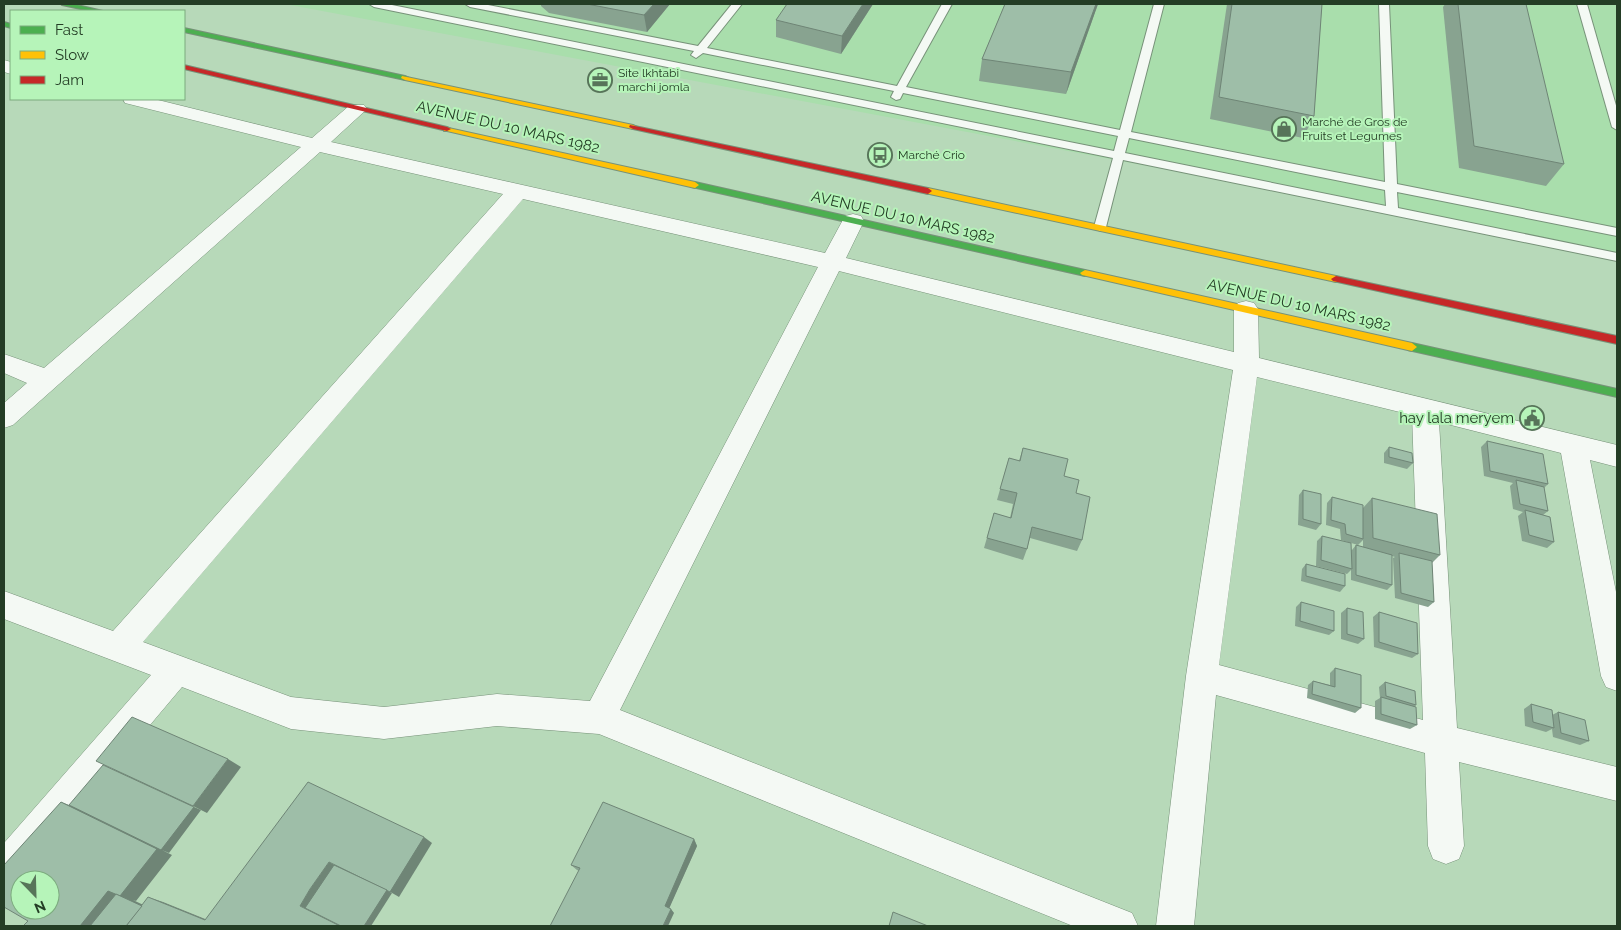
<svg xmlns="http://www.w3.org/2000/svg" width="1621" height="930" font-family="Raleway,sans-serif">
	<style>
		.built { fill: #a9deac }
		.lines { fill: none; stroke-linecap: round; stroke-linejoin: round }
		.lane-casing { stroke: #779279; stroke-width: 2 }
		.street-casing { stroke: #779279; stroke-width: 1 }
		.fast-casing { stroke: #779279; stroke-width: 2 }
		.slow-casing { stroke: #779279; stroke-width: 2 }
		.jam-casing { stroke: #779279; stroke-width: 2 }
		.lane { fill: #f4f9f4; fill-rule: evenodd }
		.street { fill: #f4f9f4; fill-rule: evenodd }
		.fast { fill: #4caf50; fill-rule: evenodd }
		.slow { fill: #ffc107; fill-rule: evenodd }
		.jam { fill: #c62828; fill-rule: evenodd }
		.wall { fill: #88a390 }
		.shaded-wall { fill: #6f8576 }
		.building { fill: #9ebea8; stroke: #6f8576; fill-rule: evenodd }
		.labels { text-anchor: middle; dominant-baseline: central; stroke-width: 4; stroke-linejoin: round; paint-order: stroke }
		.far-poi-label { font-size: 12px; fill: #243d25; stroke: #b6f4b9; text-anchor: start }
		.street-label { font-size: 15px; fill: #243d25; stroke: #b6f4b9 }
		.poi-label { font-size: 15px; fill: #243d25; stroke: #b6f4b9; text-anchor: end }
	</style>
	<rect width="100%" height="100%" fill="#b7d9b9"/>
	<polygon class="built" points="285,4 1617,4 1617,254"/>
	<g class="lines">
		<defs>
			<g id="lane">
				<path d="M369,4H387L1114,151L1118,136L903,93L900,99L896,100L891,97L894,91L703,53L696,58L691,55L694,51L470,7L465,4H483L698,46L732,4H742L707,48L897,86L942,4H952L906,87L1120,130L1154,4H1164L1131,132L1385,182L1379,4H1389L1397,184L1617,228V236L1397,192L1398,208L1617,253V261L1123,160L1106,227L1100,231L1094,227L1113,158L374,7ZM1129,138L1385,190L1386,206L1125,153Z"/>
				<polygon points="1577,4 1587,4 1617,109 1617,130 1612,127"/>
			</g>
			<g id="street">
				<polygon points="4,60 11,62 11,74 4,72"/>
				<path d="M123,99H154L312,138L350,105H364L367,109L331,142L825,253L845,216L853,214L861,216L864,221L846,258L1234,352V309L1238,303L1246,301L1254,303L1258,309L1259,358L1617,445V467L1590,460L1617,597V691L1606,687L1601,676L1561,453L1439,422L1457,728L1617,767V801L1459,762L1464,846L1459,859L1446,864L1433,859L1428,846L1425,753L1216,695L1194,926H1156L1186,676L1233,370L839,271L620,710L1132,913L1138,926H1073L599,734L497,726L384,739L291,729L182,687L17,883L4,888V843L151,675L4,619V591L113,631L503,194L320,152L13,425L4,428V403L27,383L4,373V354L44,368L301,147L125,103ZM523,199L818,267L590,701L497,694L384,707L291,697L143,642ZM1257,377L1412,415L1423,720L1219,665Z"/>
			</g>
			<g id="fast">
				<polygon points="61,4 73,4 103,11 90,11 62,5"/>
				<polygon points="4,22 11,24 11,28 4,26"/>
				<polygon points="184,28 405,76 409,78 405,80 184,32"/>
				<polygon points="695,182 1085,270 1090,273 1085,276 692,187 692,183"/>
				<polygon points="1412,343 1617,389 1617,397 1408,350 1407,347"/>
			</g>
			<g id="slow">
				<polygon points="402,76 633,125 637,127 633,129 405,80 401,78"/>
				<polygon points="444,127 695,182 699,185 695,188 447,131 444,131"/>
				<polygon points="928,188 1336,276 1341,279 1336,282 925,193 924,191"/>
				<polygon points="1085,270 1412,343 1417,347 1412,351 1082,275 1080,273"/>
			</g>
			<g id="jam">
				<polygon points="184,65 447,127 451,129 447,131 184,69"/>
				<polygon points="630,125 928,188 932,191 928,194 633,129 629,127"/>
				<polygon points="1336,276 1617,336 1617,344 1333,281 1331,279"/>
			</g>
		</defs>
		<use href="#lane" class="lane-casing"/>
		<use href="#street" class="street-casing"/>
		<use href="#fast" class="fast-casing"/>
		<use href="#slow" class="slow-casing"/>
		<use href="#jam" class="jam-casing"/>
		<use href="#lane" class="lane"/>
		<use href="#street" class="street"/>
		<use href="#fast" class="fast"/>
		<use href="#slow" class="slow"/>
		<use href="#jam" class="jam"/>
	</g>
	<g class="wall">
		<polygon points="541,4 670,4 647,32 549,13 541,6"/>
		<polygon points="873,4 841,54 776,37 776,20"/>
		<polygon points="1005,4 1098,4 1066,94 979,81 982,59"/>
		<polygon points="1227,4 1322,4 1314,116 1303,138 1210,119"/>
		<polygon points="1445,4 1458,4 1564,164 1546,186 1459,168 1443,7"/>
		<polygon points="1487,441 1548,484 1544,488 1548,511 1543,515 1554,542 1547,548 1522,541 1518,516 1523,512 1513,509 1510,486 1513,483 1484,476 1481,447"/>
		<polygon points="1389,447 1413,463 1407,469 1384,463 1384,453"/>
		<polygon points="1023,448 1064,476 1076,493 1082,540 1077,551 1030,538 1027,549 1023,560 984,548 994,513 1010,518 1013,504 997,500 1009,458 1019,461"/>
		<polygon points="1303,490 1321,524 1316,530 1298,525 1299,495"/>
		<polygon points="1332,497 1363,508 1372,498 1440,555 1432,563 1434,602 1428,607 1395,598 1393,558 1395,557 1392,556 1392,585 1387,590 1351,580 1351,570 1347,574 1316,566 1317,541 1322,536 1352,550 1356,545 1363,547 1363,540 1358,545 1341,540 1340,529 1326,525 1327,503"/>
		<polygon points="1306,564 1345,586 1340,592 1301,581 1302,569"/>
		<polygon points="1301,602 1334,631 1329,635 1295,626 1296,607"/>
		<polygon points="1347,608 1364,639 1358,644 1341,639 1341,613"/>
		<polygon points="1379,612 1418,654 1412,658 1374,647 1373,617"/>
		<polygon points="1335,668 1361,708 1355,713 1307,698 1308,685 1313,681 1330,685 1330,673"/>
		<polygon points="1385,682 1416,705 1414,707 1417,725 1410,729 1375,719 1375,701 1380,698 1379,687"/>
		<polygon points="1531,704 1552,715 1558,712 1589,741 1580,745 1553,737 1552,729 1546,732 1525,726 1524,709"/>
		<polygon points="694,839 697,846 669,908 674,913 577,870 571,865"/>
	</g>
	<g class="shaded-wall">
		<polygon points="654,4 670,4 647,32 644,15"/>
		<polygon points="863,4 873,4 841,54 842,36"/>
		<polygon points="1096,4 1098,4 1066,94 1071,72"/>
		<polygon points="228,759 241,767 207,813 193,806"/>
		<polygon points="61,802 77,808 194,807 201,810 169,853 162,850 172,855 136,901 133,900 156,911 100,926 80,926"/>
		<polygon points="424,837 432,843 399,897 387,890"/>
		<polygon points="694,839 697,846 668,911 665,906"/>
		<polygon points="329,862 340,868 342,926 300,906 310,889"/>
		<polygon points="386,890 392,893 371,926 364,926"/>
		<polygon points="148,897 163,902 220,925 205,920"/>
		<polygon points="671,909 674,913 668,926 663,926"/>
	</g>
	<g class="building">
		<polygon points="587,4 654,4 644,15"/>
		<polygon points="787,4 863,4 842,36 776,20"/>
		<polygon points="1005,4 1096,4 1071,72 982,59"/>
		<polygon points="1232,4 1322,4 1314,116 1219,97"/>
		<polygon points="1458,4 1526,4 1564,164 1474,146"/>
		<polygon points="1487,441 1543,454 1548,484 1490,471"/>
		<polygon points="1389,447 1412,453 1413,463 1389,457"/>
		<polygon points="1023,448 1068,459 1064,476 1079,480 1076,493 1090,497 1082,540 1032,527 1027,549 987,538 994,513 1011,518 1017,493 1000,489 1009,458 1020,461"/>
		<polygon points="1516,480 1544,487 1548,511 1520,504"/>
		<polygon points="1303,490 1321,494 1321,524 1303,519"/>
		<polygon points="1332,497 1363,505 1363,539 1346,534 1345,524 1331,520"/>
		<polygon points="1372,498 1437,514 1440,555 1373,538"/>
		<polygon points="1525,510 1550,517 1554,542 1529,535"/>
		<polygon points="1322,536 1351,543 1352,569 1321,560"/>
		<polygon points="1356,545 1392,555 1392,585 1356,575"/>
		<polygon points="1399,553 1432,561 1434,602 1401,593"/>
		<polygon points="1306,564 1345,574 1345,586 1306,576"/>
		<polygon points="1301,602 1334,611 1334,631 1300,621"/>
		<polygon points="1347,608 1363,612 1364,639 1347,634"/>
		<polygon points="1379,612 1417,623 1418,654 1379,642"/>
		<polygon points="1335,668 1361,675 1361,708 1312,694 1313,681 1335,687"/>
		<polygon points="1385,682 1415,691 1416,705 1386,696"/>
		<polygon points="1381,697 1416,707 1417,725 1381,714"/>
		<polygon points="1531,704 1552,710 1554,728 1533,722"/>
		<polygon points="1558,712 1585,720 1589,741 1561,733"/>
		<polygon points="132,717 228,759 193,806 96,761"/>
		<polygon points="103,765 194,807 161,850 69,805"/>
		<polygon points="308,782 424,837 390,892 329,862 310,889 300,906 340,926 126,926 148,897 205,920"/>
		<path d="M61,802L157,849L120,896L108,891L80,926H23L28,921L4,907V865ZM20,880H50V910H20Z"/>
		<polygon points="603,802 694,839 665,906 671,909 663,926 550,926 580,868 571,865"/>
		<polygon points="334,865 387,890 364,926 341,926 305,908"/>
		<polygon points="116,894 142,906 126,926 90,926"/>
		<polygon points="893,912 928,926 889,926"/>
	</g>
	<defs>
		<symbol id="office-ring" viewBox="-11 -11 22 22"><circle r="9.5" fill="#b6f4b9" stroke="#577459" stroke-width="1.5"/><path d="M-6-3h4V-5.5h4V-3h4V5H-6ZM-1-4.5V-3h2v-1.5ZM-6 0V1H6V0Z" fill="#577459"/></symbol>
		<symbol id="shop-ring" viewBox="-11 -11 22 22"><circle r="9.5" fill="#b6f4b9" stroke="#577459" stroke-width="1.5"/><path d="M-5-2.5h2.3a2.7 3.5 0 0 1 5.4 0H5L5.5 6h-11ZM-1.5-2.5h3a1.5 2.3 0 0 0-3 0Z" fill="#577459"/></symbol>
		<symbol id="bus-ring" viewBox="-11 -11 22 22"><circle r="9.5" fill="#b6f4b9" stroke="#577459" stroke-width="1.5"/><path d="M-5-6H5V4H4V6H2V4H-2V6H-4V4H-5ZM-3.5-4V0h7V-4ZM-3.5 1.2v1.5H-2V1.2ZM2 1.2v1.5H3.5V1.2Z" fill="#577459"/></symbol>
		<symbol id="civic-ring" viewBox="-11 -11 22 22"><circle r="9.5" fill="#b6f4b9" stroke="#577459" stroke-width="1.5"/><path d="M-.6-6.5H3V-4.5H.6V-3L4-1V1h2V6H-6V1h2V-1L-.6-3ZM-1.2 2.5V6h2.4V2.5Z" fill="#577459"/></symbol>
	</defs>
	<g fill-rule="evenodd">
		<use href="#office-ring" x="586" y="66" width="28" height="28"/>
		<use href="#shop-ring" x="1270" y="115" width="28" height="28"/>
		<use href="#bus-ring" x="866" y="141" width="28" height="28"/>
		<use href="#civic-ring" x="1518" y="404" width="28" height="28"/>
	</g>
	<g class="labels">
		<g class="far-poi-label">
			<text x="618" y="73">Site lkhtabi<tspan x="618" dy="14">marchi jomla</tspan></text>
			<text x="1302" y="122">Marché de Gros de<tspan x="1302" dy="14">Fruits et Legumes</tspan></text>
			<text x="898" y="155">Marché Crio</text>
		</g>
		<g class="street-label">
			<text transform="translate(508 127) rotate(13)">AVENUE DU 10 MARS 1982</text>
			<text transform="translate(903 217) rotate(13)">AVENUE DU 10 MARS 1982</text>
			<text transform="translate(1299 305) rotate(13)">AVENUE DU 10 MARS 1982</text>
		</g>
		<g class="poi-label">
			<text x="1514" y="418">hay lala meryem</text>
		</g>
	</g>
	<rect width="1621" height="930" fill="none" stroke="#243d25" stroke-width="10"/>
	<rect x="10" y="10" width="175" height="90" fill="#b6f4b9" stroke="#7cab7e"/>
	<rect x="20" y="26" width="25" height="8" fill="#4caf50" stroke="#7cab7e"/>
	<text x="55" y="35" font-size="15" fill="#243d25">Fast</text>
	<rect x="20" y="51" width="25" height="8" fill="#ffc107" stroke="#7cab7e"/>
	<text x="55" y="60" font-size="15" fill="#243d25">Slow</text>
	<rect x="20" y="76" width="25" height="8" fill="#c62828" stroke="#7cab7e"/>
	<text x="55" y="85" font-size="15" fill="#243d25">Jam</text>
	<g transform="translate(35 895) rotate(157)"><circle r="24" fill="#b6f4b9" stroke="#7cab7e"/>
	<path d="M0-4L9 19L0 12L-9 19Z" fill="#577459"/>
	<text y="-8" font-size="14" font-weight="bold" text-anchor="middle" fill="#243d25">N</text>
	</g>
</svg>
